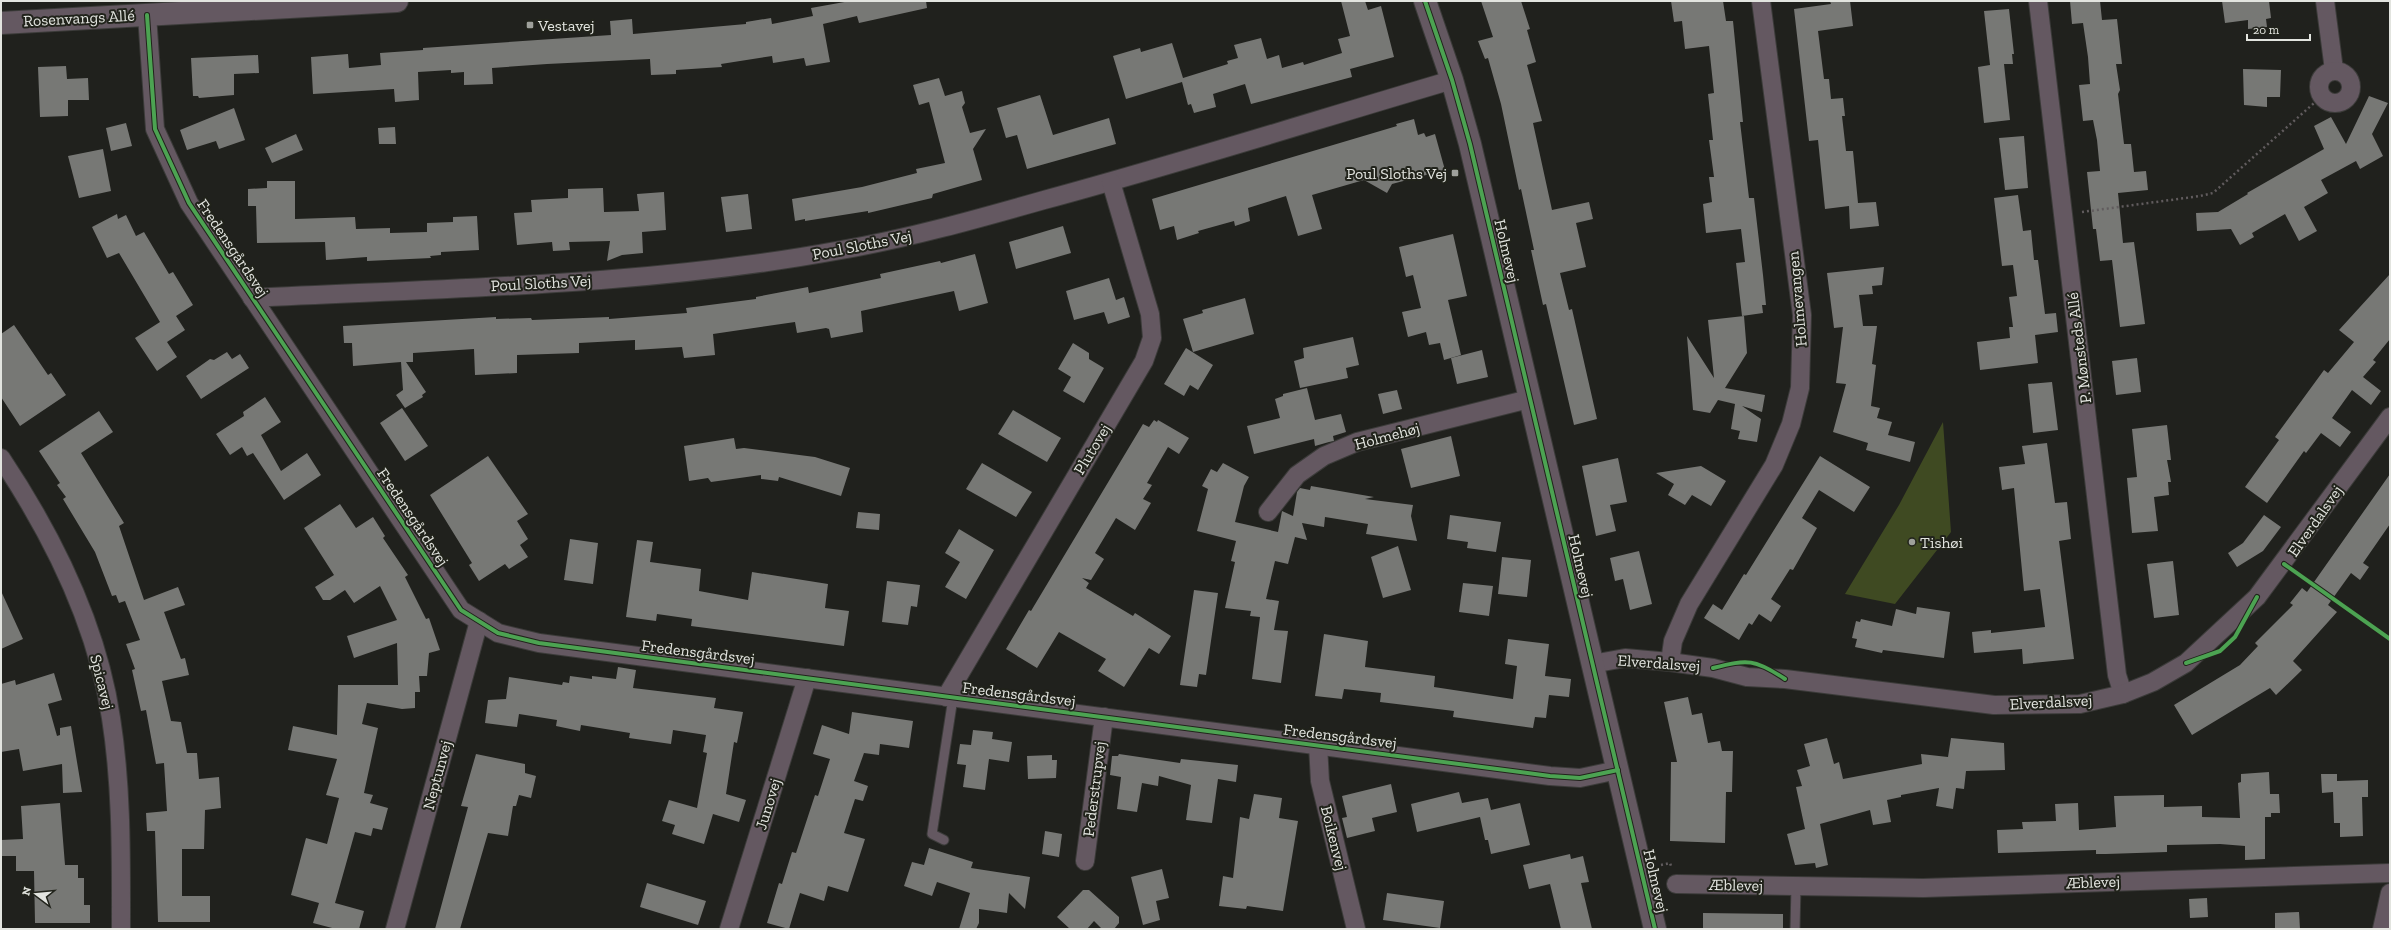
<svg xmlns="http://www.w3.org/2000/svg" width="2391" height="930" font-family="'Zilla Slab',serif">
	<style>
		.green { fill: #3f4a22 }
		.building { fill: #777875 }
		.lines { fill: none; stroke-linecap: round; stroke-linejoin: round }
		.service-casing { stroke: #3b3b39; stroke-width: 11 }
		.minor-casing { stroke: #3b3b39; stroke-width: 20 }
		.tertiary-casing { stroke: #3b3b39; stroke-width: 24 }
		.path { stroke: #615c5e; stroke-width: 2.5; stroke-dasharray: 2 3; stroke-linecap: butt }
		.service { stroke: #645861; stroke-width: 9 }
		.minor { stroke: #645861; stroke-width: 18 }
		.tertiary { stroke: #645861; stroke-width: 22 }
		.cycleway-casing { stroke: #21231b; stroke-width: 6 }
		.cycleway { stroke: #4ca352; stroke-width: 4 }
		.poi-dot { fill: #9ea09b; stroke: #21231b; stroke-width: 1.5 }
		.labels { text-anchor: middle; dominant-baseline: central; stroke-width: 4; stroke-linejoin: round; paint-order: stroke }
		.street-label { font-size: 16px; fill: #e2e4df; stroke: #21231b }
		.poi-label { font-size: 16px; fill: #e2e4df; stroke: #21231b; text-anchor: start }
	</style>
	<rect width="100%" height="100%" fill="#20211d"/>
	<polygon class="green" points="1943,422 1951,532 1895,604 1845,594 1899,505"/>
	<g class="building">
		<polygon points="850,1 926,1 927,8 859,23 857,16 823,24 830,62 806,66 804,58 773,63 772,56 721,64 722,67 676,70 676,74 651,75 650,59 547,64 492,68 493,84 464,85 464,72 451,73 451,70 418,72 419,100 395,102 394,89 313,94 311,57 348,54 349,68 381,65 380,53 423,50 423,48 611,35 610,21 632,19 633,34 746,24 746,22 771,18 772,24 813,16 811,8"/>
		<polygon points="1341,1 1365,1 1368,10 1381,6 1394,57 1350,69 1352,77 1251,104 1245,84 1213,94 1216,107 1194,113 1191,104 1188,105 1182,82 1126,99 1113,56 1140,48 1141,52 1172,43 1183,78 1228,64 1227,61 1238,58 1234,45 1261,38 1267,59 1279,55 1282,68 1303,62 1304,65 1342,53 1338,39 1350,36"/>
		<polygon points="1481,1 1521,1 1530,29 1527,30 1536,62 1527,65 1542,121 1533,123 1552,210 1589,202 1593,219 1576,223 1586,267 1560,273 1569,310 1572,309 1597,419 1574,425 1546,304 1543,305 1531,250 1534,250 1521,189 1519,190 1501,104 1488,58 1485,59 1478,41 1493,37"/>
		<polygon points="1671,1 1723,1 1726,21 1733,21 1743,122 1740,122 1749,198 1754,198 1763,275 1766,305 1762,305 1763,313 1742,316 1736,263 1745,262 1741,229 1706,233 1703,204 1712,202 1709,177 1714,177 1709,140 1713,140 1708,94 1714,93 1709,46 1685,49 1682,21 1674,22"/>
		<polygon points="1830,1 1850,1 1853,26 1818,31 1824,79 1829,79 1831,99 1843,98 1845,116 1842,116 1846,151 1853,151 1858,203 1876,202 1879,226 1850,229 1849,206 1825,209 1818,140 1809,141 1794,9 1831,4"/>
		<polygon points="2070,1 2100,1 2102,20 2117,19 2122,64 2116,64 2120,90 2118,94 2124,144 2131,144 2134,172 2146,171 2148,190 2118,193 2123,243 2134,242 2145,324 2120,327 2112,260 2100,261 2096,229 2093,229 2087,172 2100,171 2097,140 2093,120 2083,121 2079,85 2090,84 2088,57 2083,23 2072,24"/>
		<polygon points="2222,1 2269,1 2271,18 2266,19 2267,27 2248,29 2248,20 2225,23"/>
		<polygon points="2009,9 2014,54 2012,54 2013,64 2004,64 2010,120 1984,123 1978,67 1990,65 1984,11"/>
		<polygon points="258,55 259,73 234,74 234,95 199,98 198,96 193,96 191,58"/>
		<polygon points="66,66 67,79 88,78 89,100 68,100 68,116 40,117 38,67"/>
		<polygon points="2243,69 2281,70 2280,97 2267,97 2267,107 2244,105"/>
		<polygon points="939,78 945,96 962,91 965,103 962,107 970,133 986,129 973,149 982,180 933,194 932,198 868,213 868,211 805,221 805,219 795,221 792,199 862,187 917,173 916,169 945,163 929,102 919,105 913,85"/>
		<polygon points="1040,95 1053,135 1109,118 1116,144 1027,169 1017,135 1006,138 997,108"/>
		<polygon points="2369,96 2388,103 2372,134 2383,156 2360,169 2356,161 2321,180 2328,193 2304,207 2317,231 2299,241 2285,214 2252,233 2254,237 2240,245 2231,229 2197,231 2196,213 2218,212 2248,194 2247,193 2324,149 2314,126 2331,117 2346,144"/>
		<polygon points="234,108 245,140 219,149 216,141 187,150 180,130"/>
		<polygon points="1414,119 1418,135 1424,133 1426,137 1435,134 1445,170 1392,184 1387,193 1364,180 1312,195 1322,229 1298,236 1286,196 1248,208 1250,221 1235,226 1234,221 1198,231 1199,233 1177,240 1174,226 1160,230 1152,199 1397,126 1396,124"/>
		<polygon points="126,123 132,146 111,151 106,128"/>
		<polygon points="395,127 396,144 379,144 378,128"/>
		<polygon points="296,134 303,150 272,163 265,148"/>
		<polygon points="2024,136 2028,188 2005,190 1999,138"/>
		<polygon points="103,149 111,191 79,198 68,156"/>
		<polygon points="267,181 295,181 295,219 355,217 356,229 390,228 390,233 427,232 427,223 453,222 453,217 477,216 479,250 441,252 441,255 430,256 431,258 367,261 367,257 326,260 325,242 257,243 256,206 248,206 248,189 267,188"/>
		<polygon points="603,188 604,212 639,211 637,194 664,192 666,230 642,232 643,253 622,255 607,261 610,241 569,242 570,250 553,251 552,242 517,245 514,213 532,212 531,200 568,198 568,189"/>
		<polygon points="748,194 752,229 726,232 721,197"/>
		<polygon points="2018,195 2023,231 2031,230 2034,260 2038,260 2045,314 2056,313 2058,332 2035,335 2038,363 1980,370 1977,342 2010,338 2009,327 2013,327 2009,297 2017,296 2013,265 2002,266 1994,198"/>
		<polygon points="117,214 118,219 126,215 136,236 144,232 169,274 173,272 193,305 176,316 185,330 167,342 177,357 157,371 135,338 160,322 119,253 107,258 92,227"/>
		<polygon points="1063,226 1071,253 1016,269 1009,242"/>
		<polygon points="1453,234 1467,296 1448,300 1461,355 1444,360 1440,343 1429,345 1426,332 1408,337 1402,312 1421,308 1413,275 1406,277 1399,247"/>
		<polygon points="975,254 988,303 959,311 954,291 861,311 863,332 831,338 829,329 826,328 797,333 795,322 713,334 715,355 684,358 682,347 635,350 635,340 579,343 579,353 517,355 517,373 475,375 474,349 413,353 413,362 406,362 426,392 422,395 423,397 405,408 396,395 403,390 401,362 353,366 352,343 344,343 343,326 496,317 496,319 531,318 532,320 609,317 609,319 687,313 686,308 756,299 756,297 808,287 809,293 881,278 880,274 940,261 941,263"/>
		<polygon points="1884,267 1882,285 1872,286 1873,294 1859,295 1863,326 1877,326 1872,364 1876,365 1871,406 1880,408 1877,418 1892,422 1888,435 1915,442 1910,462 1866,450 1868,443 1833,432 1846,384 1836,383 1843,327 1834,328 1827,273"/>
		<polygon points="2390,274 2390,339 2373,360 2376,362 2363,377 2381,391 2371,405 2352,390 2332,418 2351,432 2340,447 2321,433 2306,453 2304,451 2267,503 2245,487 2279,440 2275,437 2324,370 2328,373 2354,342 2339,330"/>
		<polygon points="1109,278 1116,300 1124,297 1130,317 1108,324 1104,312 1074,320 1066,291"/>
		<polygon points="1245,298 1254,334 1193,352 1183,319 1203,313 1202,310"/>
		<polygon points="1744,316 1747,353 1725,388 1765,395 1762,412 1742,406 1761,419 1757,442 1738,439 1740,431 1731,429 1735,404 1718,400 1710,413 1693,410 1687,336 1714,378 1708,320"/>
		<polygon points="14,325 48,375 51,373 66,395 20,426 1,397 1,334"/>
		<polygon points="1353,337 1359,365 1346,368 1348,378 1300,388 1294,361 1304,358 1303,348"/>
		<polygon points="1073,343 1089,353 1089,359 1104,368 1084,403 1063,391 1071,377 1058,369"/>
		<polygon points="1186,348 1213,365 1198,390 1190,385 1184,396 1164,384"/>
		<polygon points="1482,350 1488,377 1457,384 1451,358"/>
		<polygon points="227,352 232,359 240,354 249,368 201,399 186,376 210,359 214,360"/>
		<polygon points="2137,358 2141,392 2116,395 2112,361"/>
		<polygon points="2052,382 2058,430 2033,433 2028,384"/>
		<polygon points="1307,388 1315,420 1341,414 1346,432 1333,436 1334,441 1329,442 1315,446 1314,439 1254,454 1247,426 1280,418 1275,399 1283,396 1283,394"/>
		<polygon points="1397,390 1402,409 1383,414 1378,394"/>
		<polygon points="265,397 281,422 261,435 281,471 307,453 321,475 284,500 253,453 247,456 242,447 230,455 216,434 244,416 243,412"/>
		<polygon points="402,408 428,446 405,461 380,423"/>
		<polygon points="1013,410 1061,438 1047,462 998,434"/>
		<polygon points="99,411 113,432 81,453 124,523 119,526 144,600 178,587 185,605 164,612 181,659 185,658 189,675 162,681 171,721 181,722 187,753 197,753 199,779 219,777 221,808 205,810 204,849 182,849 182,896 210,896 210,922 158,922 155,831 147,831 146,813 167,811 164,763 156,764 146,710 141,711 132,670 135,669 126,644 140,640 125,601 119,603 116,595 112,596 95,552 63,499 66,497 57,485 60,483 39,451"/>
		<polygon points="1154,420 1157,422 1158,420 1189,438 1179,454 1168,447 1147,483 1152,485 1143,499 1151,503 1135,530 1116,518 1095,553 1104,559 1091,580 1082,578 1089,583 1086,588 1133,616 1135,613 1171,636 1159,654 1149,648 1124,687 1098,671 1106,659 1059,632 1037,668 1006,649 1029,610 1031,611 1143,424 1149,427"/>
		<polygon points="2167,425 2171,460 2167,460 2171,482 2168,482 2169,495 2154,497 2158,531 2132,533 2127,478 2137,477 2132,429"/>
		<polygon points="1451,436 1460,476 1411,488 1401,449"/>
		<polygon points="734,438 736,449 744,448 815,457 850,468 841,496 779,477 778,481 761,479 761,475 711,482 708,478 689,481 684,446"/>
		<polygon points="2047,443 2055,503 2067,502 2071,539 2059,541 2074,659 2023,664 2022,649 1974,653 1972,632 1991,630 1991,633 2045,627 2040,589 2024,591 2014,488 2002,490 1999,467 2025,464 2022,446"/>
		<polygon points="488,456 528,514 517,521 528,539 520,545 528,557 509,569 505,564 479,581 469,565 472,563 430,495"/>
		<polygon points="1820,456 1870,487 1854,512 1819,490 1802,518 1817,528 1793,570 1790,569 1771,599 1781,606 1771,622 1759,614 1752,625 1749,623 1739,640 1704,618 1713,604 1722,610 1744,574 1746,575"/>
		<polygon points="1618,458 1627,502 1610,505 1616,531 1596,536 1582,466"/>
		<polygon points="982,463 1032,492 1016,517 966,489"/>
		<polygon points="1223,463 1249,477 1244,486 1235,522 1278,532 1282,511 1293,516 1297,492 1300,488 1310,490 1311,486 1374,497 1365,499 1413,505 1411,516 1417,541 1366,534 1368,524 1325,517 1324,527 1302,523 1307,540 1295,537 1288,564 1275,561 1266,599 1279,601 1274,630 1288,631 1281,683 1252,679 1260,617 1250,616 1251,611 1225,608 1235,562 1231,561 1236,541 1197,531 1208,489 1202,486 1211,469 1217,472"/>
		<polygon points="1701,466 1726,481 1711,506 1692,495 1685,505 1668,495 1674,484 1656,473"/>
		<polygon points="2390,474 2390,524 2363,563 2369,567 2360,580 2351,573 2328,605 2337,612 2293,661 2302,670 2276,695 2270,688 2192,735 2174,705 2240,665 2258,646 2255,643 2293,605 2290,603 2302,588 2307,592"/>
		<polygon points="340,504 356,528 373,517 385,536 383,538 408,575 405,577 426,619 429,618 440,650 429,653 427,676 419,676 420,692 415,692 415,708 402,709 367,703 362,724 378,728 364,793 373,795 370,803 388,808 382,830 373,828 371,836 355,832 335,903 364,911 359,929 336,929 313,923 319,903 291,895 306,838 327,844 339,798 326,795 337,759 288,750 293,726 337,735 338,685 398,685 397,643 354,658 347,636 397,620 380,586 354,603 345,590 330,600 323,600 315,587 334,575 304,528"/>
		<polygon points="858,512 880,514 879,530 856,528"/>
		<polygon points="1450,515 1501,522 1496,552 1467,548 1468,542 1447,539"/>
		<polygon points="2264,515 2281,527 2263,551 2237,567 2228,553 2243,543"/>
		<polygon points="959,529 994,550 966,599 945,587 960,562 945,553"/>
		<polygon points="570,539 598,543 593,584 564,580"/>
		<polygon points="637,540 653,542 650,562 701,569 699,591 748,600 752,572 828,584 825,608 849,611 844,646 691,626 692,619 657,614 656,621 626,617"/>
		<polygon points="1398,546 1411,590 1383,598 1371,557"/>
		<polygon points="1639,551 1652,604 1630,610 1623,579 1615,581 1610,558"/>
		<polygon points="1502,557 1531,560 1527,597 1498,594"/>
		<polygon points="2173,561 2179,615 2154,618 2147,564"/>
		<polygon points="887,581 920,585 917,607 911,606 908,625 882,622"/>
		<polygon points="1463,583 1493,586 1489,616 1459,612"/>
		<polygon points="1194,590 1218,593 1206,675 1199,674 1197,687 1180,685"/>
		<polygon points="1,591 23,639 1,649"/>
		<polygon points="1917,607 1950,612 1944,658 1883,650 1882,653 1855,647 1857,639 1852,638 1856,621 1860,622 1861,619 1892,626 1896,609 1916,614"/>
		<polygon points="1324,634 1368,641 1365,667 1435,676 1434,687 1513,699 1517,666 1505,664 1508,639 1549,644 1545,676 1571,679 1569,697 1549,695 1546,718 1535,717 1533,728 1453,717 1454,711 1380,702 1381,693 1344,689 1342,699 1315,696"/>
		<polygon points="618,667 636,670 633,688 716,698 714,708 743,712 737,743 734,742 726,794 746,800 739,822 713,814 704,844 672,834 675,825 662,821 669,800 697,808 707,753 703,752 706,735 673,730 671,744 629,738 630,733 581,725 580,731 556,726 557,720 519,714 517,727 485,723 488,700 506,699 509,677 562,685 563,682 569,683 570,676 592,679 592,676 616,679"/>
		<polygon points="54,673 62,700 48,704 57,736 60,735 60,728 71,726 82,792 63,793 62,764 23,771 19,749 1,752 1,684 15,680 16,685"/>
		<polygon points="1688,697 1692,715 1702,713 1708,743 1720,741 1722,751 1733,751 1732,792 1726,792 1725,843 1670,841 1671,762 1677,762 1664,702"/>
		<polygon points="852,712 913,721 909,748 880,744 879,755 864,753 854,781 868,786 863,801 855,799 844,833 865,839 848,892 828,886 824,901 800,893 789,929 767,923 779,883 782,884 792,852 796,853 815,795 818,796 830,759 813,754 822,725 849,734"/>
		<polygon points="973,730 993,732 992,739 1012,742 1009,762 989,759 985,790 963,787 966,765 957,764 960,744 971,745"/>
		<polygon points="1827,738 1834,764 1839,762 1843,779 1922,764 1921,754 1948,757 1951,738 2004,743 2005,770 1966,771 1964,789 1956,788 1953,809 1936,806 1939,788 1901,795 1901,797 1887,800 1891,822 1873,825 1870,810 1820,824 1828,865 1816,868 1815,863 1795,865 1787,834 1805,829 1796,787 1802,786 1797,770 1810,766 1804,744"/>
		<polygon points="476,754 525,764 525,773 536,776 531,798 519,795 516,806 513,806 508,836 488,833 460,929 435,929 468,807 461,806"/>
		<polygon points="1119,754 1180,763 1181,759 1238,765 1236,782 1218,779 1212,823 1186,820 1191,785 1159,776 1158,786 1142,783 1137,812 1117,809 1121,777 1110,775 1112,756 1118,756"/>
		<polygon points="1052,755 1052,760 1057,760 1056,778 1028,779 1027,756"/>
		<polygon points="2269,772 2270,794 2279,794 2280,813 2271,813 2271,817 2265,817 2265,859 2245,860 2245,846 2220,844 2167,845 2167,852 2106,854 2096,854 2096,850 1998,853 1997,830 2023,829 2022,822 2056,821 2055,804 2078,803 2079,830 2116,827 2114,796 2164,795 2164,807 2202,806 2202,817 2240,818 2238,783 2241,782 2241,774"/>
		<polygon points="2321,774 2337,774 2337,781 2368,780 2368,797 2362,797 2363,836 2340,837 2340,823 2334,823 2333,792 2322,793"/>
		<polygon points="1391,784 1397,812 1372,818 1375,831 1347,838 1342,818 1347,817 1342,796"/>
		<polygon points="1459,792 1462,803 1488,798 1491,810 1520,803 1530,845 1491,854 1488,840 1485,840 1480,817 1417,832 1411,804"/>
		<polygon points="1254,794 1282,798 1279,818 1298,821 1283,911 1247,906 1246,909 1219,906 1223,876 1233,878 1240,817 1249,819"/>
		<polygon points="60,803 65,865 78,865 78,878 84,878 84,905 90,905 90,923 35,923 34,871 16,871 16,856 1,856 1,840 23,839 21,806"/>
		<polygon points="1045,831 1062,834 1059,857 1042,854"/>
		<polygon points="929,848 973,862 971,868 1030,877 1025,909 1009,893 1007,913 979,909 979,923 976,929 959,929 970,893 937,882 932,896 904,886 912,862 924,865"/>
		<polygon points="1570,854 1571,859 1583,856 1589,882 1581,883 1592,929 1561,929 1550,884 1529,889 1523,865"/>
		<polygon points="1162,869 1169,898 1156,901 1160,920 1143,925 1131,877"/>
		<polygon points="647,883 706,901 698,925 640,907"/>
		<polygon points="1083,890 1089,890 1119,917 1119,923 1114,929 1102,929 1094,921 1087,929 1070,929 1057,917"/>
		<polygon points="1387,893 1444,901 1440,928 1383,920"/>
		<polygon points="2207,898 2208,917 2190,918 2189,899"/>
		<polygon points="2299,912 2300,929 2275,929 2275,913"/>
		<polygon points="1703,913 1783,914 1783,929 1703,929"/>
	</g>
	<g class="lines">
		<defs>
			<g id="service">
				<polyline points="944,840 932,834 953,698"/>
				<polyline points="1795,929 1796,886"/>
			</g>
			<g id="minor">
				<polyline points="2038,1 2117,675 2123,694"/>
				<polyline points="2325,1 2334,70"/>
				<polyline points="147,15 155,129 189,203 461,610 498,633 539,643 1550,776 1580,778 1618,770"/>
				<circle cx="2335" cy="87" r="16"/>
				<path d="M252,298C449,288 647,286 841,250C910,238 977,219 1044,200C1181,163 1316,120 1452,80"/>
				<path d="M1,458C53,536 97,624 111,718C122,788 121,858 121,929"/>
				<polyline points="1268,512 1297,475 1324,456 1357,442 1529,399"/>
				<polyline points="1670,662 1673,641 1689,604 1774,465 1791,424 1800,388 1802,315 1761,1"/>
				<polyline points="1592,664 1625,658 1670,662 1713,668 1747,677 1785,679 1994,705 2080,704 2123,694 2153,682 2186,663 2257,597 2390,417"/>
				<polyline points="946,697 1144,361 1152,338 1150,314 1111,182"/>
				<polyline points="1318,745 1320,781 1356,929"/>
				<polyline points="1085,861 1104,717"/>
				<polyline points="1676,884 1923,888 2390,873"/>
				<polyline points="395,929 479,621"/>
				<polyline points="729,929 807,678"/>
				<polyline points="2382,929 2390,893"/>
			</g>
			<g id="tertiary">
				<polyline points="1425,1 1452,80 1470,144 1655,929"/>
				<polyline points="1,23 397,1"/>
			</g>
		</defs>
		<use href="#service" class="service-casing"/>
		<use href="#minor" class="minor-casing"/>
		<use href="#tertiary" class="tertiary-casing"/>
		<g class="path">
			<polyline points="2082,212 2200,196 2213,193 2322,96"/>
			<polyline points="1661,865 1670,863 1671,866"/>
		</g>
		<use href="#service" class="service"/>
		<use href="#minor" class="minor"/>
		<use href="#tertiary" class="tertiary"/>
		<defs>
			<g id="cycleway">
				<polyline points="1425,1 1452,80 1470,144 1655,929"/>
				<polyline points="147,15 155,129 189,203 461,610 498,633 539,643 1550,776 1580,778 1618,770"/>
				<polyline points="2284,564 2390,639"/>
				<polyline points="2186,663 2220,651 2235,637 2257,597"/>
				<path d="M1713,668C1748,659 1755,659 1785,679"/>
			</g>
		</defs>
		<use href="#cycleway" class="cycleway-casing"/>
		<use href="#cycleway" class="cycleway"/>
	</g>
	<g class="poi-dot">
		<rect x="526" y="21" width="8" height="8" rx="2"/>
		<rect x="1451" y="169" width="8" height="8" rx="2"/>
		<circle cx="1912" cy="542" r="4"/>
	</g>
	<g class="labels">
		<g class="street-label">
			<text transform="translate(79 18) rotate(-3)">Rosenvangs Allé</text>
			<text transform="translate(862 245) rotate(-11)">Poul Sloths Vej</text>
			<text transform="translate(233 248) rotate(56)">Fredensgårdsvej</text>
			<text transform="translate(1507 251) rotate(77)">Holmevej</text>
			<text transform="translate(541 283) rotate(-3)">Poul Sloths Vej</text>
			<text transform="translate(1797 299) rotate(-95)">Holmevangen</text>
			<text transform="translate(2079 348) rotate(-97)">P. Mønsteds Allé</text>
			<text transform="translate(1387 436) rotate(-15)">Holmehøj</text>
			<text transform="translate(1092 449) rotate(-59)">Plutovej</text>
			<text transform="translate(413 517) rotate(56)">Fredensgårdsvej</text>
			<text transform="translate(2315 521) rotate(-55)">Elverdalsvej</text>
			<text transform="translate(1581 566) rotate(77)">Holmevej</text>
			<text transform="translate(698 652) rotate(7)">Fredensgårdsvej</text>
			<text transform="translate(1659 663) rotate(4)">Elverdalsvej</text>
			<text transform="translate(102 682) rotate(76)">Spicavej</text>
			<text transform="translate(1019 694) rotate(7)">Fredensgårdsvej</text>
			<text transform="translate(2051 702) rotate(-3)">Elverdalsvej</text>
			<text transform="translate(1340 736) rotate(7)">Fredensgårdsvej</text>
			<text transform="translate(437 775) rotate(-75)">Neptunvej</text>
			<text transform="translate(1094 789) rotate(-83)">Pederstrupvej</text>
			<text transform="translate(768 804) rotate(-73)">Junovej</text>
			<text transform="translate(1334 838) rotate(76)">Boikenvej</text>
			<text transform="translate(1656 881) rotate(77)">Holmevej</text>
			<text transform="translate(2093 882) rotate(-2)">Æblevej</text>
			<text transform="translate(1736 885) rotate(1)">Æblevej</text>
		</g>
		<g class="poi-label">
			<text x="538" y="25">Vestavej</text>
			<text x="1447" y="173" text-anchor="end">Poul Sloths Vej</text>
			<text x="1920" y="542">Tishøi</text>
		</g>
	</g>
	<rect width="2391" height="930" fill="none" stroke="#e2e4df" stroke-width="4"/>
	<g transform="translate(36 894) rotate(286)" stroke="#21231b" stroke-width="3" paint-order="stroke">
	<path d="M0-3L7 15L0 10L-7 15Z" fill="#e2e4df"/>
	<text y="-6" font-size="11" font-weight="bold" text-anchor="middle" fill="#e2e4df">N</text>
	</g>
	<path d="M2247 34v6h63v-6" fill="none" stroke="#e2e4df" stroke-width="2"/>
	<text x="2253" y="34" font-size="12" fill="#e2e4df" stroke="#21231b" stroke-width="3" paint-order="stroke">20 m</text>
</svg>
